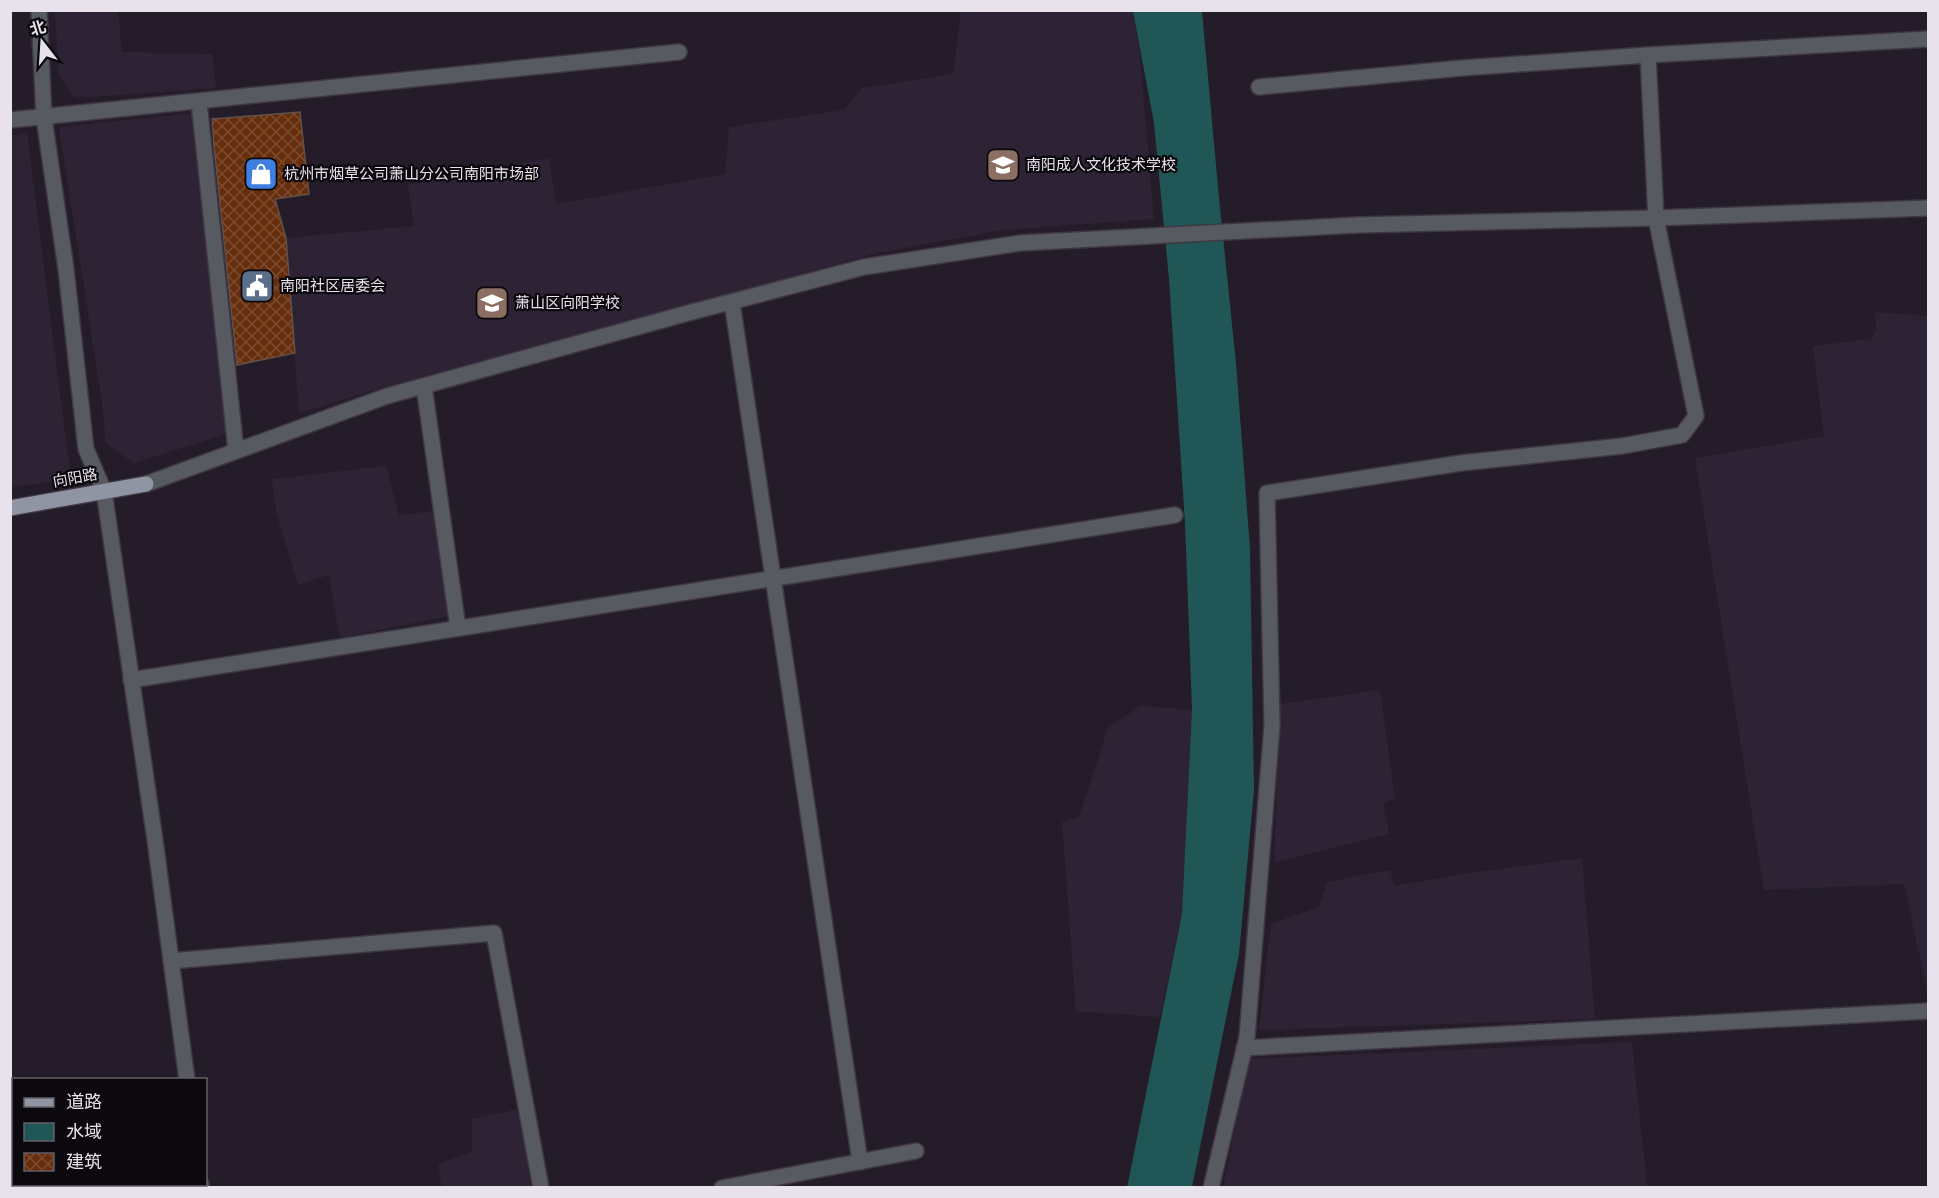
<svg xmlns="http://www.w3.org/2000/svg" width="1939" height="1198" font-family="'Work Sans','Noto Sans SC',sans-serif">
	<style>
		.built { fill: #2e2335 }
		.water { fill: #215657 }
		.building { fill: url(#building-cross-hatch); stroke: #625149; stroke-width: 1.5 }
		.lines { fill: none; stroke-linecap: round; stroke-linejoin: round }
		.minor-casing { stroke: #3f3844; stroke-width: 18 }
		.major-casing { stroke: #3f3844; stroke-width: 18 }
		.minor { stroke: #575a61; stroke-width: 15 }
		.major { stroke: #8f95a3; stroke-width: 15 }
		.labels { text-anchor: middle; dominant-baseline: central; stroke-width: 4.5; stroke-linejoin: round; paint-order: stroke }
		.poi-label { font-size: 15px; fill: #e7e2eb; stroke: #0b080e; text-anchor: start }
		.street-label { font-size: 15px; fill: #e7e2eb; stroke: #0b080e }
	</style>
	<defs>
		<pattern id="building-cross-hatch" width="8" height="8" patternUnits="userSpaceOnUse" patternTransform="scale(1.5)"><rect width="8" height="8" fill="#672e0d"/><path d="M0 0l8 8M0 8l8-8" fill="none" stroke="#7d4c30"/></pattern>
	</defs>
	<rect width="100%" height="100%" fill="#241c29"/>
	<g class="built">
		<polygon points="55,11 118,11 122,52 212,54 216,88 75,98 59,76"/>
		<polygon points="961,11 1133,11 1139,47 1154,219 1003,230 877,253 385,387 299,413 286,238 414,226 408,185 549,158 556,204 725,174 729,127 844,110 862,88 953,74"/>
		<polygon points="194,113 197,156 226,434 134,463 106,443 102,402 59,127"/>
		<polygon points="27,134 71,479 11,487 10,135"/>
		<polygon points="1874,312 1928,316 1928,995 1904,884 1764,890 1695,458 1824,436 1813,346 1871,339 1877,328"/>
		<polygon points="386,466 399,515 434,511 449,616 340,638 329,575 298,585 276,512 272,479"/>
		<polygon points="1380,690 1395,799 1383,803 1389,834 1274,863 1280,704"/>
		<polygon points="1140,706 1192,710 1182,914 1160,1017 1076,1011 1062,822 1079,817 1108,728"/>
		<polygon points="1582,858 1595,1019 1259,1030 1271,924 1319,907 1327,882 1390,870 1395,886 1469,873"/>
		<polygon points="1632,1042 1647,1187 1223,1188 1249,1059"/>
		<polygon points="519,1109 531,1187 442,1187 438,1164 472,1152 472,1119"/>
	</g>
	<polygon class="water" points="1133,11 1202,11 1219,198 1236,363 1250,549 1254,790 1239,954 1192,1187 1127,1188 1182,914 1192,709 1185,523 1169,279 1154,123"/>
	<polygon class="building" points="300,112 309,194 275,199 286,238 295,353 237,365 214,146 212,119"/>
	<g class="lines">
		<defs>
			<g id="minor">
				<polyline points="39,10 44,118 66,269 86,449 104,491 155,840 187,1080"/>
				<polyline points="1259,87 1462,68 1648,55 1928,39"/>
				<polyline points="199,102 236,451"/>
				<polyline points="10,120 679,52"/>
				<polyline points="732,302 860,1162"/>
				<polyline points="424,386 458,628"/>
				<polyline points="146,484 387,396 688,313 864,267 1020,243 1357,225 1656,218 1928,208"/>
				<polyline points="131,680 1175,515"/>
				<polyline points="171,961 494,933 541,1188"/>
				<polyline points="1244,1048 1928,1011"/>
				<polyline points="201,1184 201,1188"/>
				<polyline points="722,1188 916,1151"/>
				<polyline points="1211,1188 1247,1037 1272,726 1267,493 1461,463 1622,446 1682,435 1696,416 1656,218 1648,55"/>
			</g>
			<polyline id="major" points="10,508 146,484"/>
		</defs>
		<use href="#minor" class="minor-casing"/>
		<use href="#major" class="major-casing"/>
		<use href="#minor" class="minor"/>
		<use href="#major" class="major"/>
	</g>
	<defs>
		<symbol id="school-square" viewBox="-11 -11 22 22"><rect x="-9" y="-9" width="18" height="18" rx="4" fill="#8d6e63" stroke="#0b080e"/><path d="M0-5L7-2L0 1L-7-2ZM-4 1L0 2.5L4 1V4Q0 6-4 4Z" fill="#fff"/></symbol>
		<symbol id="shop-square" viewBox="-11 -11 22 22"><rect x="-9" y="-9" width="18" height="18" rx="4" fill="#3f7fe0" stroke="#0b080e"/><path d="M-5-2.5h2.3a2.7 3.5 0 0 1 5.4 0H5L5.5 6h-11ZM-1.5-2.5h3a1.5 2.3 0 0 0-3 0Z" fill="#fff"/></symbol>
		<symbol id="civic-square" viewBox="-11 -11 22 22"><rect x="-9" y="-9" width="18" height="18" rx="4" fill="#5c6f8a" stroke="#0b080e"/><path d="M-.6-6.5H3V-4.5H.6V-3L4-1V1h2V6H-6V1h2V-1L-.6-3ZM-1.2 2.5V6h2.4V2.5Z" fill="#fff"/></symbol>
	</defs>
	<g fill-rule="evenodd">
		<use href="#school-square" x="984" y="146" width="38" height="38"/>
		<use href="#shop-square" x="242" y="155" width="38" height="38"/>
		<use href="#civic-square" x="238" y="267" width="38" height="38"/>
		<use href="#school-square" x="473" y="284" width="38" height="38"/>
	</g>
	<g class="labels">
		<g class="poi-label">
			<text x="1026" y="165">南阳成人文化技术学校</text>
			<text x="284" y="174">杭州市烟草公司萧山分公司南阳市场部</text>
			<text x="280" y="286">南阳社区居委会</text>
			<text x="515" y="303">萧山区向阳学校</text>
		</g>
		<g class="street-label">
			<text transform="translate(75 478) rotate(-10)">向阳路</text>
		</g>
	</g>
	<rect width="1939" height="1198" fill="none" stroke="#e7e2eb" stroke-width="24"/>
	<rect x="12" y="1078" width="195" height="108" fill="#0b080e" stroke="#635f66" stroke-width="1.5"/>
	<rect x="24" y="1098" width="30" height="9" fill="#8f95a3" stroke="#635f66" stroke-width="1.5"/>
	<text x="66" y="1108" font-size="18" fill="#e7e2eb">道路</text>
	<rect x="24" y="1123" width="30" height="18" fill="#215657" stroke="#635f66" stroke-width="1.5"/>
	<text x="66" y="1138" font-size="18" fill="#e7e2eb">水域</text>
	<rect x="24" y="1153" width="30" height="18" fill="url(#building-cross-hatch)" stroke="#635f66" stroke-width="1.5"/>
	<text x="66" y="1168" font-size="18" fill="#e7e2eb">建筑</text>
	<g transform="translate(42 42) rotate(343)" stroke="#0b080e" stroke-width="4.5" paint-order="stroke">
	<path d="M0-4.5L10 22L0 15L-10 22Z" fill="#e7e2eb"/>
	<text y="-9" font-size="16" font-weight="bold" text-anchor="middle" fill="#e7e2eb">北</text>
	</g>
</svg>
